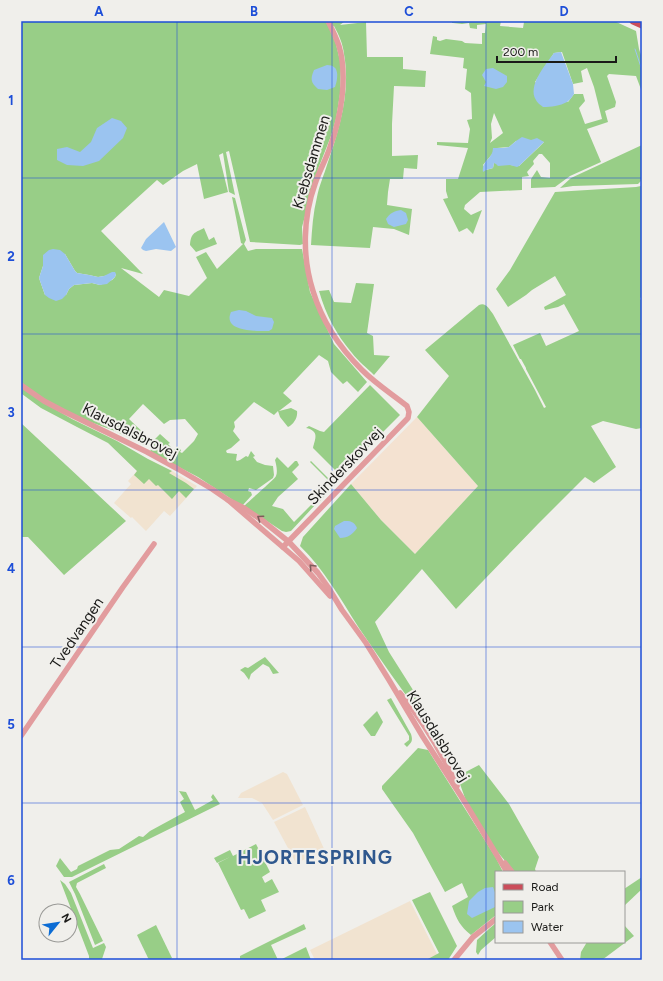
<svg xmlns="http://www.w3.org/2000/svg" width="663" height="981" font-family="Figtree,sans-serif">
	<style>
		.industrial { fill: #f4e2d1 }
		.education { fill: #f1e3d0 }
		.green { fill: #98ce87; fill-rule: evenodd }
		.water { fill: #9bc4f0 }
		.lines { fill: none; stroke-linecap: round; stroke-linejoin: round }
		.stream { stroke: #9bc4f0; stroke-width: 1 }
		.minor { stroke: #e29c9e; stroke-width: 5.5 }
		.major { stroke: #cb4d5a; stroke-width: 7 }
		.oneway { stroke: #7e5b5b }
		.grid { fill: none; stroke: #1d4ed8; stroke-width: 1; stroke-opacity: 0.55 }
		.labels { text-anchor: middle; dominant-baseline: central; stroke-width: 4; stroke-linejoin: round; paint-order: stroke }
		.street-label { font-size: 15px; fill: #1a1a18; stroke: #f0efeb }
		.district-label { font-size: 19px; font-weight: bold; letter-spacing: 1px; fill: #2f588e; stroke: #f0efeb }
		.neatline { fill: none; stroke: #1d4ed8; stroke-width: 1.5 }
		.grid-label { font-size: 13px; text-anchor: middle; font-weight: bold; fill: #1d4ed8 }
	</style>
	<rect width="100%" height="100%" fill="#f0efeb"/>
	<polygon class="industrial" points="417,417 478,486 415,554 381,520 351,484"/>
	<g class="education">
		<polygon points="148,459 172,471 197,486 170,516 164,511 146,531 132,517 131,518 114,503 131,484 128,481"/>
		<polygon points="283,772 287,774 303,805 273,820 262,803 252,798 238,798 241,793"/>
		<polygon points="305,807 325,851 296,863 274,822"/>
		<polygon points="410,901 437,954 431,960 315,960 310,950"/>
	</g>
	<g class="green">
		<path d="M21,21H345L340,25L366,22L367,57H403V69L426,71L425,87L394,86L392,124V156L418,155L417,169L404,168L403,179H390L388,192L387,205L412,209L409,235L394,229L373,227L370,248L311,245C312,229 313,213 317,197C319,186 324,175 327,165C339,130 351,92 344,54C343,44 339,35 334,26L329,27L336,44L341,65L340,94L336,119L331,136L318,169L302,227L303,244L300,245L250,242L229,151L226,152L235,195L229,192L223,153L219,155L228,192L204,199L197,164L183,171L163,185L157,180L101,231L143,274L121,268L159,297L164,290L189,296L207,278L196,257L206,252L217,269L243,244L241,243L232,197L235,198L246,240L244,244L248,251L256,249H302L310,292L329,333L334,344L367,382L358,392L347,381L343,384L331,372L328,361L319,355L283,393L292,401L279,411L291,408L297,411C298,417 294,424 288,427L280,417L278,411L274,415L254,402L234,422L235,427L233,431L240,440L231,448L227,450L226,451L227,453L237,454L236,460L237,461L240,460L246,456L248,457L251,451L255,456L253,457L257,462L265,465L273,466L274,475L273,478L256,490L249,488L248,491L251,492L252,495L242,506L198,477L150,452L154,440L160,434L170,443L168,444L174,450L177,447L181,450L180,452L182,453L194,441L198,434L185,419L170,420L164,424L143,404L129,419L150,439L146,446L115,431L74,416L41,401L72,419L117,441L148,459L172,471L169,473L186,483L194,489L186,498L179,491L172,499L158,485L156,486L149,479L144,484L134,475L137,471L108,443L77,427L41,408L22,394H21ZM65,254L75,271L77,273L89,275L98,277L116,274L115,277L112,280L100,285L92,283L74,285L69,289L66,295H45L39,278L43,266Z"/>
		<path d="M452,21H501L500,26L523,28L524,22L523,21H614L636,31L639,49L642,58V92L636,76L609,74L607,76L616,102L615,107L605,111L608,122L587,129L601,162L570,176L555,187L531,188V179L537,170L541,177L550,178V163L542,154H539L533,161L534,164L527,172L529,176L522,177V190L480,192L465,205L464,209L471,215L482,210L473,234L467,228L459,232L443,199L448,198L446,191V179H458L468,148L437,145V142L468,143L470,129L467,120L472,119L471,93L465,89L467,69L463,68L464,58L430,54L433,36L437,37V40L440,41L446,39L462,41L465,43L482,44V33H485L486,24L477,25V29L470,28L469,23L462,24L453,23H452ZM562,52L573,84L583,82L581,71L587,68L594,87L602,119L585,124L579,108L585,101L583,94H574L568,102L535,82L554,53ZM494,113L503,133L490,143L492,138L491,124ZM531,140L544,142L538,148L519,166L494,163L493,168L486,170L483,165L493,153L497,148L509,147L516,141Z"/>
		<polygon points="642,145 642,180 638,184 573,186 560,188 571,178"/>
		<path d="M642,183V295L640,299L642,301V428L636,429L603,421L591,426L616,467L594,483L585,477L538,524L456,609L422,569L375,622L389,652L432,720L429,722L424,720C402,690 380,659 359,628C341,600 324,569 300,546L303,537L351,484L381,520L415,554L478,486L417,417L449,376L425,350L479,305C486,302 489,309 493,314L535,390L544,408L546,407L526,369V368L521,359H520L513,345L540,333L546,346L579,331L564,304L558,307L545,310L544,307L566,295L555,276L532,290L526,295L508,307L496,289L510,270L555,192L636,187L641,186Z"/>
		<path d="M204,228L209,240L214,237L217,244L196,252L190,245C191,233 194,233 204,228Z"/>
		<path d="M356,283L374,284L367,333L373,336L374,355L390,356L374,375C367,368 358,361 352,353C336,334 326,315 319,291L329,290L334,302L351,303Z"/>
		<path d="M370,385L400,415L362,453L364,456L359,461L354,458L339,474L313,448C315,439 320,431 306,428L309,426L320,431L324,432Z"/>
		<polygon points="21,423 126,521 64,575 28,537 21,537"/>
		<path d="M277,457L288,468L295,461H297L299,465L292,472L298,479L278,497L272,506L283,509L294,522L332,484L310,462L311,461L335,485L320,501L316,504L291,531L286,532L282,531L244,506C248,502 276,478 276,476C278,471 276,464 275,460Z"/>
		<polygon points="265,657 279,673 273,674 269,667 263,664 251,674 249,680 244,673 240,670 245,667 248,668"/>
		<path d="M391,698L411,734C413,741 412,742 407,747L404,744L409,740V736L387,700Z"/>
		<polygon points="377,711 383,722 375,736 371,736 363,725"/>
		<path d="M418,748L428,750L496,858L503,872H496V915L471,935C460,926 457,920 452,906L468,897L462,883L445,892L413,833L382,789V786Z"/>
		<polygon points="479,765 509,804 539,857 535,869 536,872 514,872 496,850 466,801 460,784 456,777"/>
		<polygon points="179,791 186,792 195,810 213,800 211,797 213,794 220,804 72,877 64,877 56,866 60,858 71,872 77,869 78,866 110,850 119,849 139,836 143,837 150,831 185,812 180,802 184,799"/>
		<polygon points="256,844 270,872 262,877 265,883 272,879 279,892 261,900 266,911 249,919 244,909 241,910 218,863 230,857 217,863 214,858 230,850 233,856"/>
		<polygon points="104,864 106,868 77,883 76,887 80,894 103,941 95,945 75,894 69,882"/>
		<polygon points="642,877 642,889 624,906 624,889"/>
		<polygon points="60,880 65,884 71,893 93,948 104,943 106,947 102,959 103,960 89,960 89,956"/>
		<polygon points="430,892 457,946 448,960 426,960 439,953 412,900"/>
		<polygon points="496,923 496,937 481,950 478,955 476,952 477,940 490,928"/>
		<polygon points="304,924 306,929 271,945 278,960 240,960 240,956"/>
		<polygon points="156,925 172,958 169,960 149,960 137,935"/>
		<polygon points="624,925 634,936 602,960 580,960 581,952 587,942 624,942"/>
		<polygon points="306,947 311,960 280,960"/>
	</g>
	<g class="water">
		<path d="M561,52L573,84L574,94C572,97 570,100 567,102C560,106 551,107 543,107C541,105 537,103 536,100C527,86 546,64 554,53Z"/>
		<path d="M327,65C340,65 338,78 335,87L327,90L318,89C311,83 310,79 314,70Z"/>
		<polygon points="493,68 507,76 507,82 503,87 496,89 484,86 486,82 482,75 486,69"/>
		<polygon points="112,118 121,121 127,128 123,138 99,161 83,166 67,165 57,160 57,149 67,147 80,152 91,142 97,128"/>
		<path d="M522,137L531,140L537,138L544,142L519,166L517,167L510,165L498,166L496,164L494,163L493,168L486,170L483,172C481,161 493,159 493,148H503L509,147L516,141Z"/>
		<path d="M401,210L406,213L408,220L406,224L394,227L388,224L386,219C390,213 394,211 401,210Z"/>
		<polygon points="164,222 176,247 171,251 156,249 146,251 143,250 141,248 146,239"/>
		<polygon points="53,249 60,250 65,254 75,271 77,273 89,275 98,277 104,276 112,272 115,272 116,274 115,277 107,284 100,285 92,283 74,285 69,289 66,295 62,299 56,301 49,298 45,295 39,278 43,266 43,255 49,250"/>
		<path d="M239,310L246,311L256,316L272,318L274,322L272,329L269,331C257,331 222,332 231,312Z"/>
		<path d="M344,521C350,521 354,521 357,528C353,534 348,538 340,538L334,529L335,526Z"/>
		<polygon points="493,887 496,895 495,907 472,918 467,914 469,901 478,892 485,888"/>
	</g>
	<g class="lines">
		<polyline class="stream" points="635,49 642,70"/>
		<g class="minor">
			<polyline points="21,385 44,401 63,411 147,452 178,469 212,489 228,500 299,561 330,596"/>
			<polyline points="228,500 244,508 263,521 289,542 318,573 328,587 342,610 366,643 389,680 423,737 466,804 507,872"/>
			<path d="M283,547L408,418L409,412L407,406C392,394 376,384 362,370C340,348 322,321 313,291C302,257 303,217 315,184C319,171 326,160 330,147C341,118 348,76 339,46C336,37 332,29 328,21"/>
			<path d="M400,693C423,721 442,753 457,786"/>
			<polyline points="21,736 123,587 154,544"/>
			<polyline points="505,863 512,872"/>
			<polyline points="550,942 562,960"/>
			<polyline points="454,960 473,937 496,919"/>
		</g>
		<polyline class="major" points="633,21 642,25"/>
	</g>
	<defs><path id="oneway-chevron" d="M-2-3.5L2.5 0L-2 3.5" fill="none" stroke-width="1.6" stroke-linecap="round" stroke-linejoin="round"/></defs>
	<g class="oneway">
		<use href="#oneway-chevron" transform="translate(260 518) rotate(-145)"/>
		<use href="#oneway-chevron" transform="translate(312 567) rotate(-133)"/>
	</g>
	<path class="grid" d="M177,21V960M332,21V960M486,21V960M21,178H642M21,334H642M21,490H642M21,647H642M21,803H642"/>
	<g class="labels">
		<g class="street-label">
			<text transform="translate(311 162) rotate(-73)">Krebsdammen</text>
			<text transform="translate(130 431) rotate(27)">Klausdalsbrovej</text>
			<text transform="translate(345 466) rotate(-46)">Skinderskovvej</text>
			<text transform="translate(77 633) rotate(-56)">Tvedvangen</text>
			<text transform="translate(438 736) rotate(58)">Klausdalsbrovej</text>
		</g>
		<g class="district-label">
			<text x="315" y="857">HJORTESPRING</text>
		</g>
	</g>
	<rect width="663" height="981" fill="none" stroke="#f0efeb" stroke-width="44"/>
	<rect x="495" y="871" width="130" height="72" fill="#f0efeb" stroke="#9a9a97"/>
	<rect x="503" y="884" width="20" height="6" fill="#cb4d5a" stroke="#9a9a97"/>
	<text x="531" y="891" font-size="12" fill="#1a1a18">Road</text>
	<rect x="503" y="901" width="20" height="12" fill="#98ce87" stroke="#9a9a97"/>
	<text x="531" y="911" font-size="12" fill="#1a1a18">Park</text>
	<rect x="503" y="921" width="20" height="12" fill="#9bc4f0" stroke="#9a9a97"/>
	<text x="531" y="931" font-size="12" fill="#1a1a18">Water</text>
	<g transform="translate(58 923) rotate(60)"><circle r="19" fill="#f0efeb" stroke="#9a9a97"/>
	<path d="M0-3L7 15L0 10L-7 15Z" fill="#0c6cd4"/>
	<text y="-6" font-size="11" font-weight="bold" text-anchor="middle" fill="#1a1a18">N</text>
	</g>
	<path d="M497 56v6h119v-6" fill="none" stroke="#1a1a18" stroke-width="2"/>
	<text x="503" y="56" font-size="12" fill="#1a1a18" stroke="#f0efeb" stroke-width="3" paint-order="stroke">200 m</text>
	<rect x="22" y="22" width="619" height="937" class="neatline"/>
	<g class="grid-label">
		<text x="99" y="16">A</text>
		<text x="254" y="16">B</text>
		<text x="409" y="16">C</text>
		<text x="564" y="16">D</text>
		<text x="11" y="105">1</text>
		<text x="11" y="261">2</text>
		<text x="11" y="417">3</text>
		<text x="11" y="573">4</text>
		<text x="11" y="729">5</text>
		<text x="11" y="885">6</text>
	</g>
</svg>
